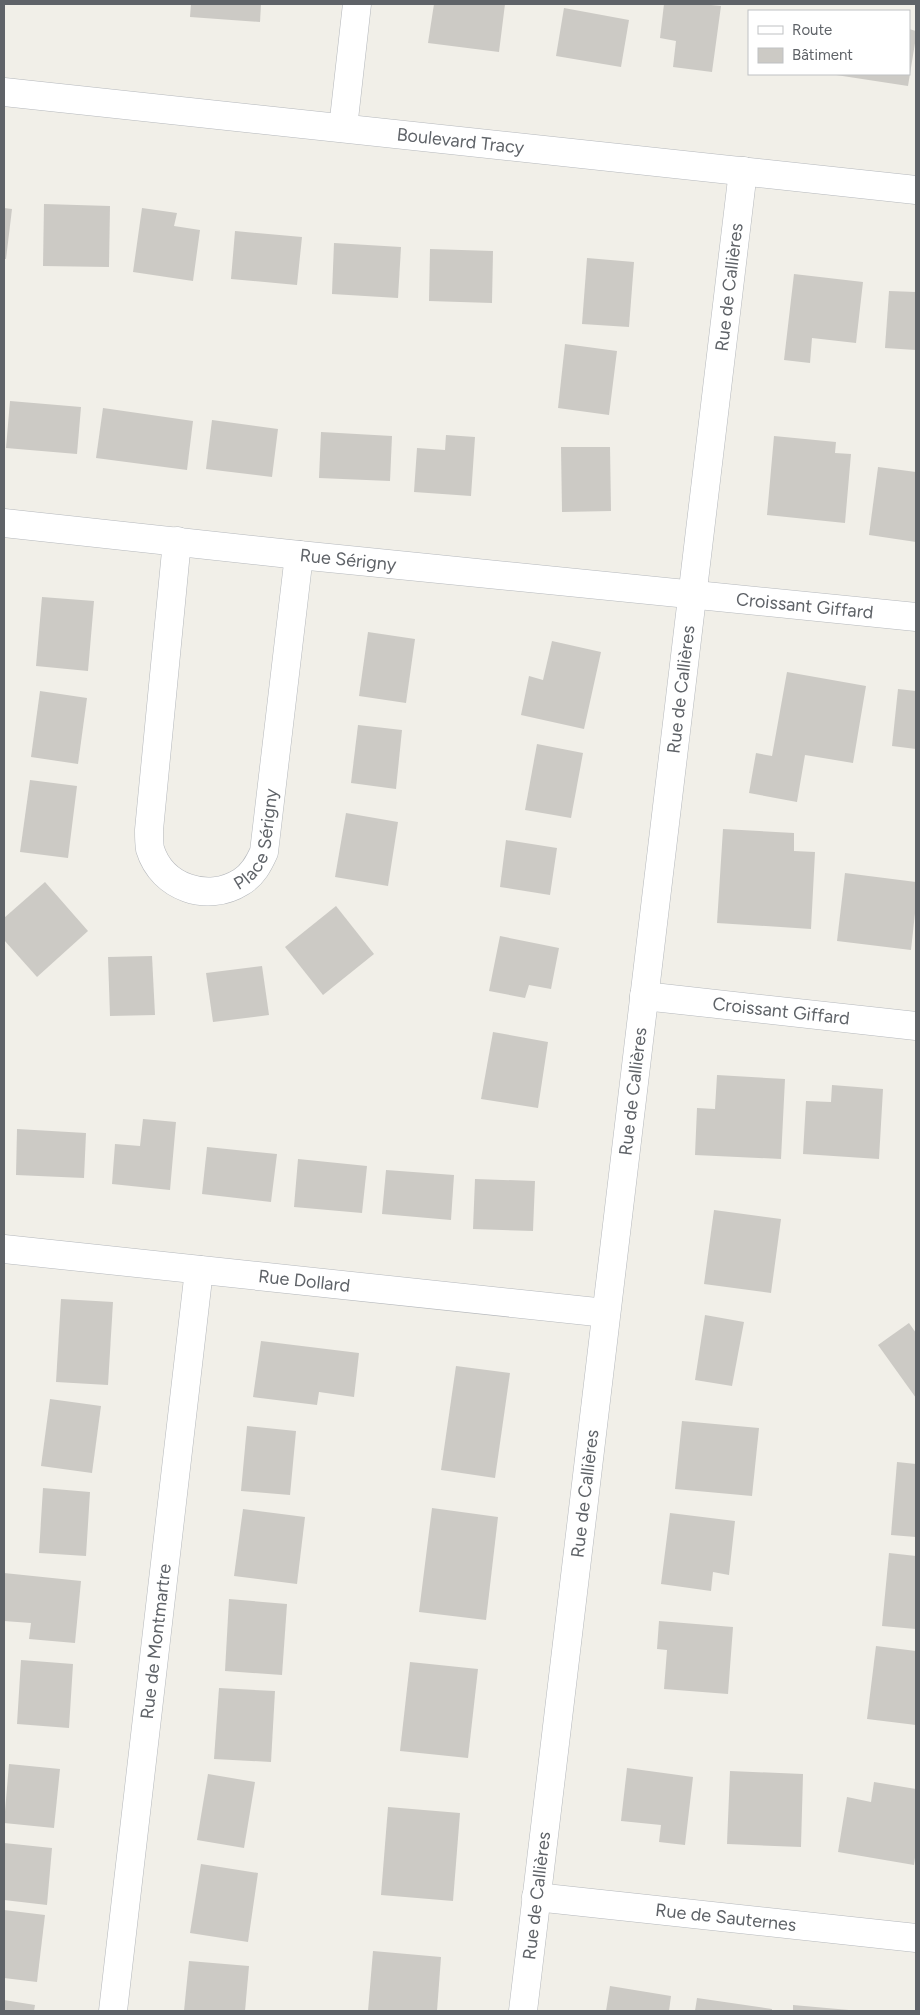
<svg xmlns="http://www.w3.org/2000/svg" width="920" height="2015" font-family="Figtree,sans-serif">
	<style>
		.building { fill: #cccac5 }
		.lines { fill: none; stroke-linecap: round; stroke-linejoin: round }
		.street-casing { stroke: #b5b8bc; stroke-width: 29 }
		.street { stroke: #fff; stroke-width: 28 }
		.labels { text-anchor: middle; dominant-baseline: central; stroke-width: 4; stroke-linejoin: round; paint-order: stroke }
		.street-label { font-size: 18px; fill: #5f6368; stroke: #fff }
	</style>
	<rect width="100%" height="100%" fill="#f1efe8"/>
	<g class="building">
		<polygon points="191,4 261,4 260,22 190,17"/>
		<polygon points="434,4 505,4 499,52 428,43"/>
		<polygon points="664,4 701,4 721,6 712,72 673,67 676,41 660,38"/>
		<polygon points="564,8 629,20 621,67 556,56"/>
		<polygon points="909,29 916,31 916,37 908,86 836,75 909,74"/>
		<polygon points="44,204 110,206 109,267 43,266"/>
		<polygon points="4,208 12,209 6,259 4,259"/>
		<polygon points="142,208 177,213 174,226 200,230 193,281 133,272"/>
		<polygon points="235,231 302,237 297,285 231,279"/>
		<polygon points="334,243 401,247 398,298 332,294"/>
		<polygon points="430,249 493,251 492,303 429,301"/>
		<polygon points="587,258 634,262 629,327 582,324"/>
		<polygon points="794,274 863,282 856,343 812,338 810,363 784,360"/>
		<polygon points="889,291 916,292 916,350 885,348"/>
		<polygon points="565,344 617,351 609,415 558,408"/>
		<polygon points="10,401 81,407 77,454 6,448"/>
		<polygon points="103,408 193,421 187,470 96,458"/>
		<polygon points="212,420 278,429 272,477 206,469"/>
		<polygon points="321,432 392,436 390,481 319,478"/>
		<polygon points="446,435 475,437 471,496 414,492 417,448 445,450"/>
		<polygon points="774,436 836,442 835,453 851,454 845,523 767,515"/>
		<polygon points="561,447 610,447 611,511 562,512"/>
		<polygon points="878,467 916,472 916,542 869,535"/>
		<polygon points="42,597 94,601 88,671 36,666"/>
		<polygon points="368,632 415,639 406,703 359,696"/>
		<polygon points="552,641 601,652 584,729 521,715 529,676 543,680"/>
		<polygon points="787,672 866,686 853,763 805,755 797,802 749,793 756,753 772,756"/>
		<polygon points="898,689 916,691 916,749 892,746"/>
		<polygon points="40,691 87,698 78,764 31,757"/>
		<polygon points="358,725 402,730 396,789 351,783"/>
		<polygon points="537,744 583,753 571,818 525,810"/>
		<polygon points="30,780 77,786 68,858 20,852"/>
		<polygon points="346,813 398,822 388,886 335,877"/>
		<polygon points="723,829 794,833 794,851 815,852 811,929 717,923"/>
		<polygon points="506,840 557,848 550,895 500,887"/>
		<polygon points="845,873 916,882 916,904 911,950 837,941"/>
		<polygon points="45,882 88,931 37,977 4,940 4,918"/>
		<polygon points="336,906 374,954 323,995 285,947"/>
		<polygon points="500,936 559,948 551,989 529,985 525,998 489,991"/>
		<polygon points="152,956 155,1015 110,1016 108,957"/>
		<polygon points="262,966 269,1015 213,1022 206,973"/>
		<polygon points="493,1032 548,1042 538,1108 481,1099"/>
		<polygon points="717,1075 785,1079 781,1159 695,1155 697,1108 715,1109"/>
		<polygon points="832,1085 883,1089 879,1159 803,1154 806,1101 831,1102"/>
		<polygon points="143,1119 176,1122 170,1190 112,1184 115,1144 140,1146"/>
		<polygon points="17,1129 86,1133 84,1178 16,1175"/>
		<polygon points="207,1147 277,1154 271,1202 202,1194"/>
		<polygon points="298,1159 367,1166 362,1213 294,1207"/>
		<polygon points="386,1170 454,1175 451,1220 382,1214"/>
		<polygon points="475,1179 535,1181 533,1231 473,1229"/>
		<polygon points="714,1210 781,1219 771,1293 704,1284"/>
		<polygon points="61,1299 113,1302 108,1385 56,1382"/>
		<polygon points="705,1315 744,1322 732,1386 695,1380"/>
		<polygon points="909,1323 916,1333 916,1398 878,1345"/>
		<polygon points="261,1341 359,1353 354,1397 319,1392 317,1405 253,1397"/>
		<polygon points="456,1366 510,1373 495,1478 441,1470"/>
		<polygon points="50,1399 101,1406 92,1473 41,1466"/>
		<polygon points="682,1421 759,1428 752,1496 675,1489"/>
		<polygon points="247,1426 296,1431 290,1495 241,1491"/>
		<polygon points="897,1462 916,1464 916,1537 891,1535"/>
		<polygon points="43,1488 90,1492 86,1556 39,1553"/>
		<polygon points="432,1508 498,1517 486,1620 419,1612"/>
		<polygon points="243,1509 305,1517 297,1584 234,1576"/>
		<polygon points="670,1513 735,1521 729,1575 713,1572 711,1591 661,1584"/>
		<polygon points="889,1553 916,1556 916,1629 882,1626"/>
		<polygon points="4,1573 81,1581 75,1643 29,1639 31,1623 4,1621"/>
		<polygon points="229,1599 287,1604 282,1675 225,1671"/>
		<polygon points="659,1621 733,1627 728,1694 664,1689 667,1650 657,1649"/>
		<polygon points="876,1646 916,1651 916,1725 867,1719"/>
		<polygon points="21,1660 73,1664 69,1728 17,1724"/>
		<polygon points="410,1662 478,1669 468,1758 400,1751"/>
		<polygon points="219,1688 275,1691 271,1762 214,1759"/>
		<polygon points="9,1764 60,1769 54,1828 4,1823"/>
		<polygon points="627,1768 693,1777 685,1845 659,1842 661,1825 621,1821"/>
		<polygon points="730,1771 803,1774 801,1847 727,1844"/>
		<polygon points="208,1774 255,1782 244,1848 197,1840"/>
		<polygon points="874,1782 916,1789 916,1850 914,1865 838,1852 847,1797 871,1802"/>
		<polygon points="388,1807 460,1813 453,1901 381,1895"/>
		<polygon points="4,1843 52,1848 47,1905 4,1900"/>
		<polygon points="201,1864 258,1873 248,1942 190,1933"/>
		<polygon points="4,1910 45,1915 37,1982 4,1978"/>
		<polygon points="373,1951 441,1957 437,2011 368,2011"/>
		<polygon points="189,1961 249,1966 245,2011 184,2011"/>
		<polygon points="610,1986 671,1996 669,2011 606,2011"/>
		<polygon points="697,1998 772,2009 772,2011 695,2011"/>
		<polygon points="4,2000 35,2005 34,2011 4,2011"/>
		<polygon points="793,2005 849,2010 849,2011 793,2011"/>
	</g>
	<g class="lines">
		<defs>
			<g id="street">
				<path id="s1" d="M4,92L916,190"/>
				<polyline points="343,128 357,4"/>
				<path id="s2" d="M4,523L299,555L916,617"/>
				<path id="s3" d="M177,541L149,830C149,836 149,843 150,849C162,888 208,903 241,882C253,875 259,863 264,852L299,555"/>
				<path id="s4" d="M644,996L916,1026"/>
				<path id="s5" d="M4,1249L606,1313"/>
				<path id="s6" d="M536,1897L916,1938"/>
				<path id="s7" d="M113,2011L199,1270"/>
				<path id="s8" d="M523,2011L743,171"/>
			</g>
		</defs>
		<use href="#street" class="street-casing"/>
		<use href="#street" class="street"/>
	</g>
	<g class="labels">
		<g class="street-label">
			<text stroke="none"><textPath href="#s1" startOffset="459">Boulevard Tracy</textPath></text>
			<text stroke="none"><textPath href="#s8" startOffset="1736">Rue de Callières</textPath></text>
			<text stroke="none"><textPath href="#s2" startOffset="346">Rue Sérigny</textPath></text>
			<text stroke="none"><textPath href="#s2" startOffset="805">Croissant Giffard</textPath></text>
			<text stroke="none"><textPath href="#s8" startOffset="1331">Rue de Callières</textPath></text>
			<text stroke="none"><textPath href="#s3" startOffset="469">Place Sérigny</textPath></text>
			<text stroke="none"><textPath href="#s4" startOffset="138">Croissant Giffard</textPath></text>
			<text stroke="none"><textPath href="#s8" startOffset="926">Rue de Callières</textPath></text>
			<text stroke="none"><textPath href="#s5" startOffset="302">Rue Dollard</textPath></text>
			<text stroke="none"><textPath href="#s8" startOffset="521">Rue de Callières</textPath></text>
			<text stroke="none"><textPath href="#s7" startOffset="372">Rue de Montmartre</textPath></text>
			<text stroke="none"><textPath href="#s8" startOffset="116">Rue de Callières</textPath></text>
			<text stroke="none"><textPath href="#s6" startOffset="191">Rue de Sauternes</textPath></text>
		</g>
	</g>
	<rect width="920" height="2015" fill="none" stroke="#5f6368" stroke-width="10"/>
	<rect x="748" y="10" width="162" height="65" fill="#ffffff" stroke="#bfc1c3"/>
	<rect x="758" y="26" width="25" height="8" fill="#ffffff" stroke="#bfc1c3"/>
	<text x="792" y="35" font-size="15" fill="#5f6368">Route</text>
	<rect x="758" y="48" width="25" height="15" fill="#cccac5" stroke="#bfc1c3"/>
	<text x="792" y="60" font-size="15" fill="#5f6368">Bâtiment</text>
</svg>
